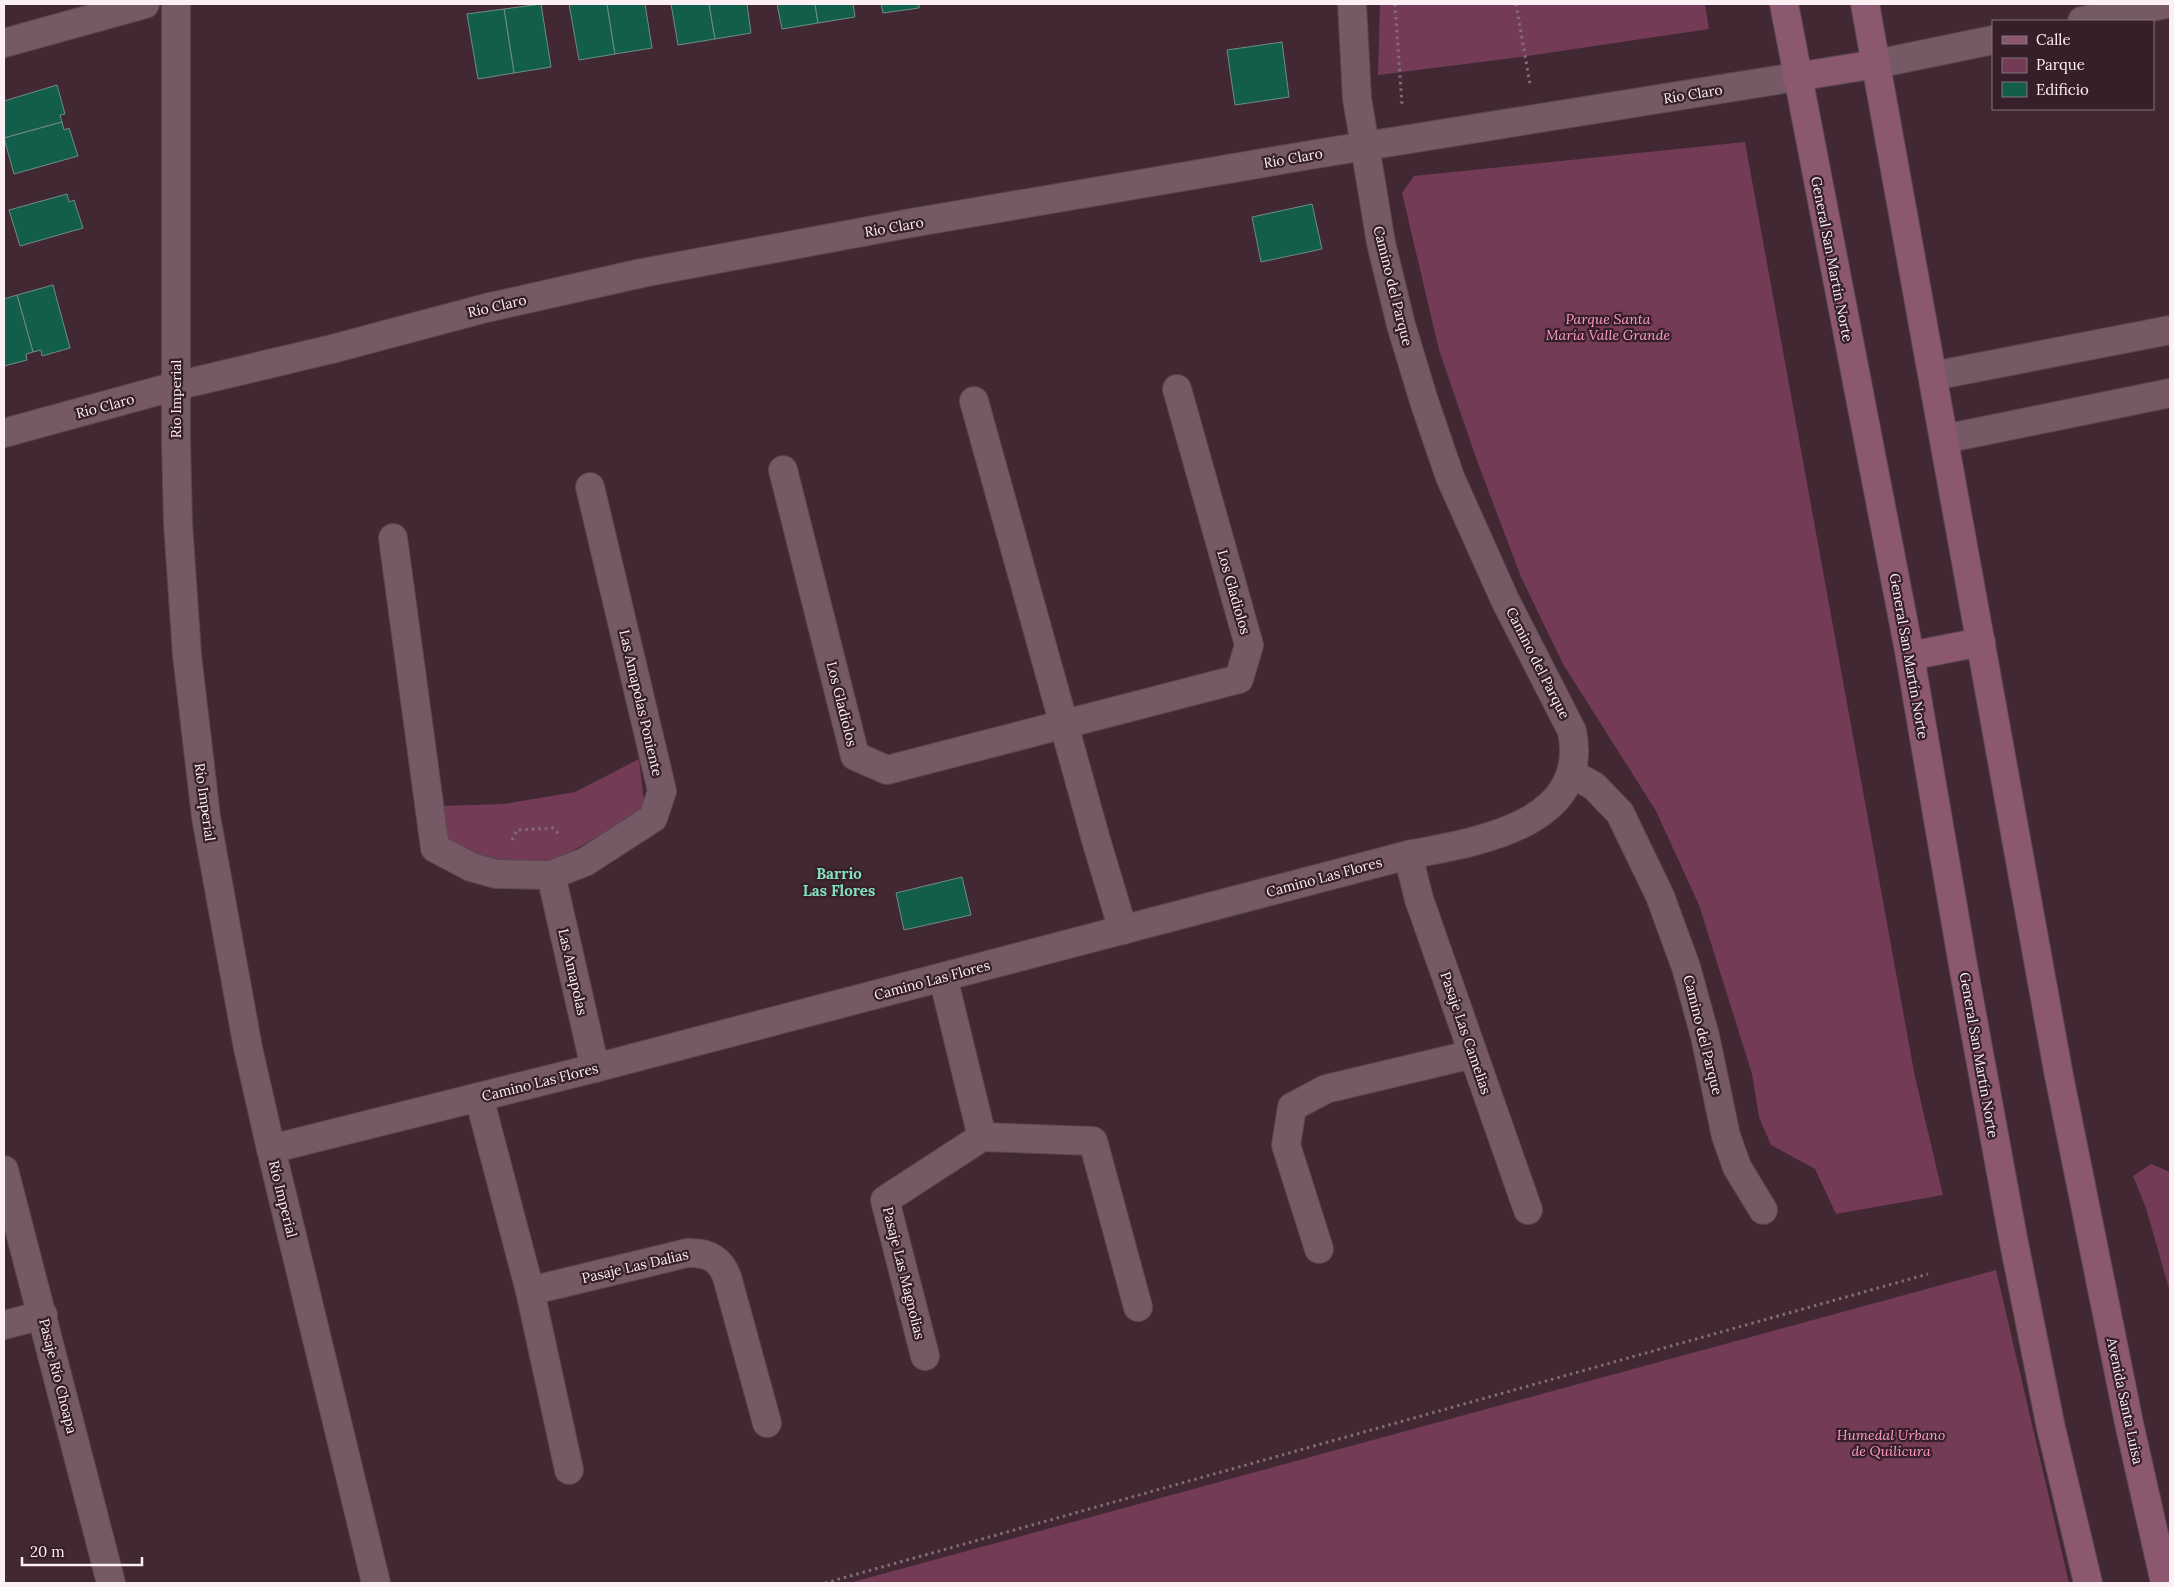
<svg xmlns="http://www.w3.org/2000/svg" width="2174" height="1587" font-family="Lora,serif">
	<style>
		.green { fill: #733b55 }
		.building { fill: #125e4b; stroke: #6e8d82 }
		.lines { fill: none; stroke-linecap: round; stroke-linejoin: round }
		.minor-casing { stroke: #5a474f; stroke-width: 30 }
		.secondary-casing { stroke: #5a474f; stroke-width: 30 }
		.path { stroke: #826d76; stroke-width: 3; stroke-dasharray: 2.5 4; stroke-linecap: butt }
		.minor { stroke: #755964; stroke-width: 28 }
		.secondary { stroke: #8c586f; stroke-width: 28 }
		.labels { text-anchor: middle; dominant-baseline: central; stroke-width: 4.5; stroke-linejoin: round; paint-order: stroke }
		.street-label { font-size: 14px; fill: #fdf0f5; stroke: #361f29 }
		.park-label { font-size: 14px; font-style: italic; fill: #ff9dc8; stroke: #361f29 }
		.neighbourhood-label { font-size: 15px; font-weight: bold; fill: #82e0c2; stroke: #361f29 }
	</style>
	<rect width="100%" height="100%" fill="#412833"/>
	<g class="green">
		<polygon points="1380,4 1705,4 1709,29 1521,57 1378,75"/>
		<polygon points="1745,142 1915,1077 1943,1195 1836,1214 1815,1169 1771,1145 1759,1117 1752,1074 1699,905 1656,811 1563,664 1521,577 1476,458 1439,350 1402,193 1414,176"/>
		<polygon points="639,759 645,810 549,864 500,862 445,844 440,806 504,804 575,792"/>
		<polygon points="2151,1164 2170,1172 2170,1292 2146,1208 2133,1176"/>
		<polygon points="1996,1270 2069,1583 849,1583"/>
	</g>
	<g class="building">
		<polygon points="541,4 551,67 514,73 504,9"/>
		<polygon points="569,4 607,4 615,54 579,60"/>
		<polygon points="607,4 645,4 652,48 615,54"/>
		<polygon points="671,4 709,4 715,39 678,45"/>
		<polygon points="709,4 747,4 751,33 715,39"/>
		<polygon points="777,4 815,4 818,23 782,29"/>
		<polygon points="815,4 853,4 855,17 818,23"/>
		<polygon points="881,4 919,4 919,8 883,13"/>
		<polygon points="504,9 514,73 478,79 467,14"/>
		<polygon points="1282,42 1289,97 1235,105 1227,50"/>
		<polygon points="57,85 65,114 60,115 62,122 4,138 4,101"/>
		<polygon points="62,122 64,130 69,128 78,156 14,174 4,138"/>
		<polygon points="67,194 69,202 74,200 83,228 20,246 9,210"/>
		<polygon points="1312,204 1322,249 1261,262 1252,217"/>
		<polygon points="53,285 70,348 42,356 41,350 33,352 17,295"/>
		<polygon points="17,295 33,352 26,354 27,360 4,366 4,299"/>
		<polygon points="962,877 971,915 904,930 896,893"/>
	</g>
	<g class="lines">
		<defs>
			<g id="minor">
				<polyline points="176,4 176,441 178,523 187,655 206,817 248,1048 271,1149 376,1583"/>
				<polyline points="2082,21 2166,4"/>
				<polyline points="4,43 145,4"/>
				<polyline points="1876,64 1993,40"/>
				<polyline points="1933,376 2170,330"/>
				<polyline points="974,401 1096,840 1123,930"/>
				<polyline points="4,433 176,386 332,349 486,308 642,273 911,223 1316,154 1796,77"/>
				<polyline points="1944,439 2170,393"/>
				<polyline points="783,470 855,756 887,770 1239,679 1249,645 1177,389"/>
				<polyline points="393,538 435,848 471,867 496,874 551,875 585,862 653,818 662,791 590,487"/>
				<polyline points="1572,774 1594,786 1620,813 1660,896 1686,967 1705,1036 1726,1136 1737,1167 1763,1210"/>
				<polyline points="1408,855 1419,899 1528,1210"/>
				<polyline points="551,875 595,1068"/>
				<polyline points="943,977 982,1137"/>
				<polyline points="479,1097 530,1291 569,1470"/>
				<polyline points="982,1137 1093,1141 1138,1307"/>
				<path d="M271,1149L595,1068L1408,855C1475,842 1591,826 1572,731L1505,600L1450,477L1424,401L1401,325L1381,243L1357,98L1352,4"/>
				<polyline points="4,1170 111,1583"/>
				<polyline points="1319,1249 1286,1145 1292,1107 1326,1089 1473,1054"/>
				<path d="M530,1291L687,1253C707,1252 720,1258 727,1277L767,1423"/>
				<polyline points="4,1325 43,1315"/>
				<polyline points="925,1356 885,1200 982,1137"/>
			</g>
			<g id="secondary">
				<polyline points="1784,4 1910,656 1964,971 2013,1238 2051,1428 2088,1583"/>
				<polyline points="1865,4 2059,1076 2129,1423 2165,1583"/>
				<polyline points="1796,77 1876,64"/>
				<polyline points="1910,656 1981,642"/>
			</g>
		</defs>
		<use href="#minor" class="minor-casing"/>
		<use href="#secondary" class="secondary-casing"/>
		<g class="path">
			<polyline points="1395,4 1402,105"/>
			<polyline points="1516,4 1530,84"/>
			<polyline points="512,840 517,830 553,828 559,834"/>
			<polyline points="825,1583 1928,1274"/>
		</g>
		<use href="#minor" class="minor"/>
		<use href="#secondary" class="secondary"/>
	</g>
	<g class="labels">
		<g class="street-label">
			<text transform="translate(1693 94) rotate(-9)">Río Claro</text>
			<text transform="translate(1293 158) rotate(-10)">Río Claro</text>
			<text transform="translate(894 227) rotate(-10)">Río Claro</text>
			<text transform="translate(1832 259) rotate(79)">General San Martín Norte</text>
			<text transform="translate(1393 286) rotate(76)">Camino del Parque</text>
			<text transform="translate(497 306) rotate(-13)">Río Claro</text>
			<text transform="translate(176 399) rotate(-90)">Río Imperial</text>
			<text transform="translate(105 406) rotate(-15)">Río Claro</text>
			<text transform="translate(1234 592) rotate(74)">Los Gladiolos</text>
			<text transform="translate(1909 656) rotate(80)">General San Martín Norte</text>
			<text transform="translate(1538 663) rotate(63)">Camino del Parque</text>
			<text transform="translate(641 703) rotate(77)">Las Amapolas Poniente</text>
			<text transform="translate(842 704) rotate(76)">Los Gladiolos</text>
			<text transform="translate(205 802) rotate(82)">Río Imperial</text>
			<text transform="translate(1324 877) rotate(-15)">Camino Las Flores</text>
			<text transform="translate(573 972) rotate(77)">Las Amapolas</text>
			<text transform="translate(932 980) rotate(-15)">Camino Las Flores</text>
			<text transform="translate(1466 1033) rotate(71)">Pasaje Las Camelias</text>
			<text transform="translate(1703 1035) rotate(76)">Camino del Parque</text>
			<text transform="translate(1979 1055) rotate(80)">General San Martín Norte</text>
			<text transform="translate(540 1082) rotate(-14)">Camino Las Flores</text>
			<text transform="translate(283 1199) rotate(76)">Río Imperial</text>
			<text transform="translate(635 1266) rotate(-13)">Pasaje Las Dalias</text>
			<text transform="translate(904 1273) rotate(76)">Pasaje Las Magnolias</text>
			<text transform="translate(58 1376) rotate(76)">Pasaje Río Choapa</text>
			<text transform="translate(2125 1401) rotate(78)">Avenida Santa Luisa</text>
		</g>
		<g class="park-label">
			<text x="1608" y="319">Parque Santa<tspan x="1608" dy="16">María Valle Grande</tspan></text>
			<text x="1891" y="1435">Humedal Urbano<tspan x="1891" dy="16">de Quilicura</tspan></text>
		</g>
		<g class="neighbourhood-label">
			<text x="839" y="873">Barrio<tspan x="839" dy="17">Las Flores</tspan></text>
		</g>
	</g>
	<rect width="2174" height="1587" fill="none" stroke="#fdf0f5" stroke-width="10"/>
	<rect x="1992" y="20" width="162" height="90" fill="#361f29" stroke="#86737b"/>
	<rect x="2002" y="36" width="25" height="8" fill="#8c586f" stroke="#86737b"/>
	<text x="2036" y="45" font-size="15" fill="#fdf0f5">Calle</text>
	<rect x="2002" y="58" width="25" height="15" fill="#733b55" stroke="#86737b"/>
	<text x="2036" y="70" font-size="15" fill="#fdf0f5">Parque</text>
	<rect x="2002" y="82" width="25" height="15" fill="#125e4b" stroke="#86737b"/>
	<text x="2036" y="95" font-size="15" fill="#fdf0f5">Edificio</text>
	<path d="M22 1557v8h120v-8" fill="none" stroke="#fdf0f5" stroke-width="2.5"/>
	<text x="30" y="1557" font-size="15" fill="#fdf0f5" stroke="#361f29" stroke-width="4" paint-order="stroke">20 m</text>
</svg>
